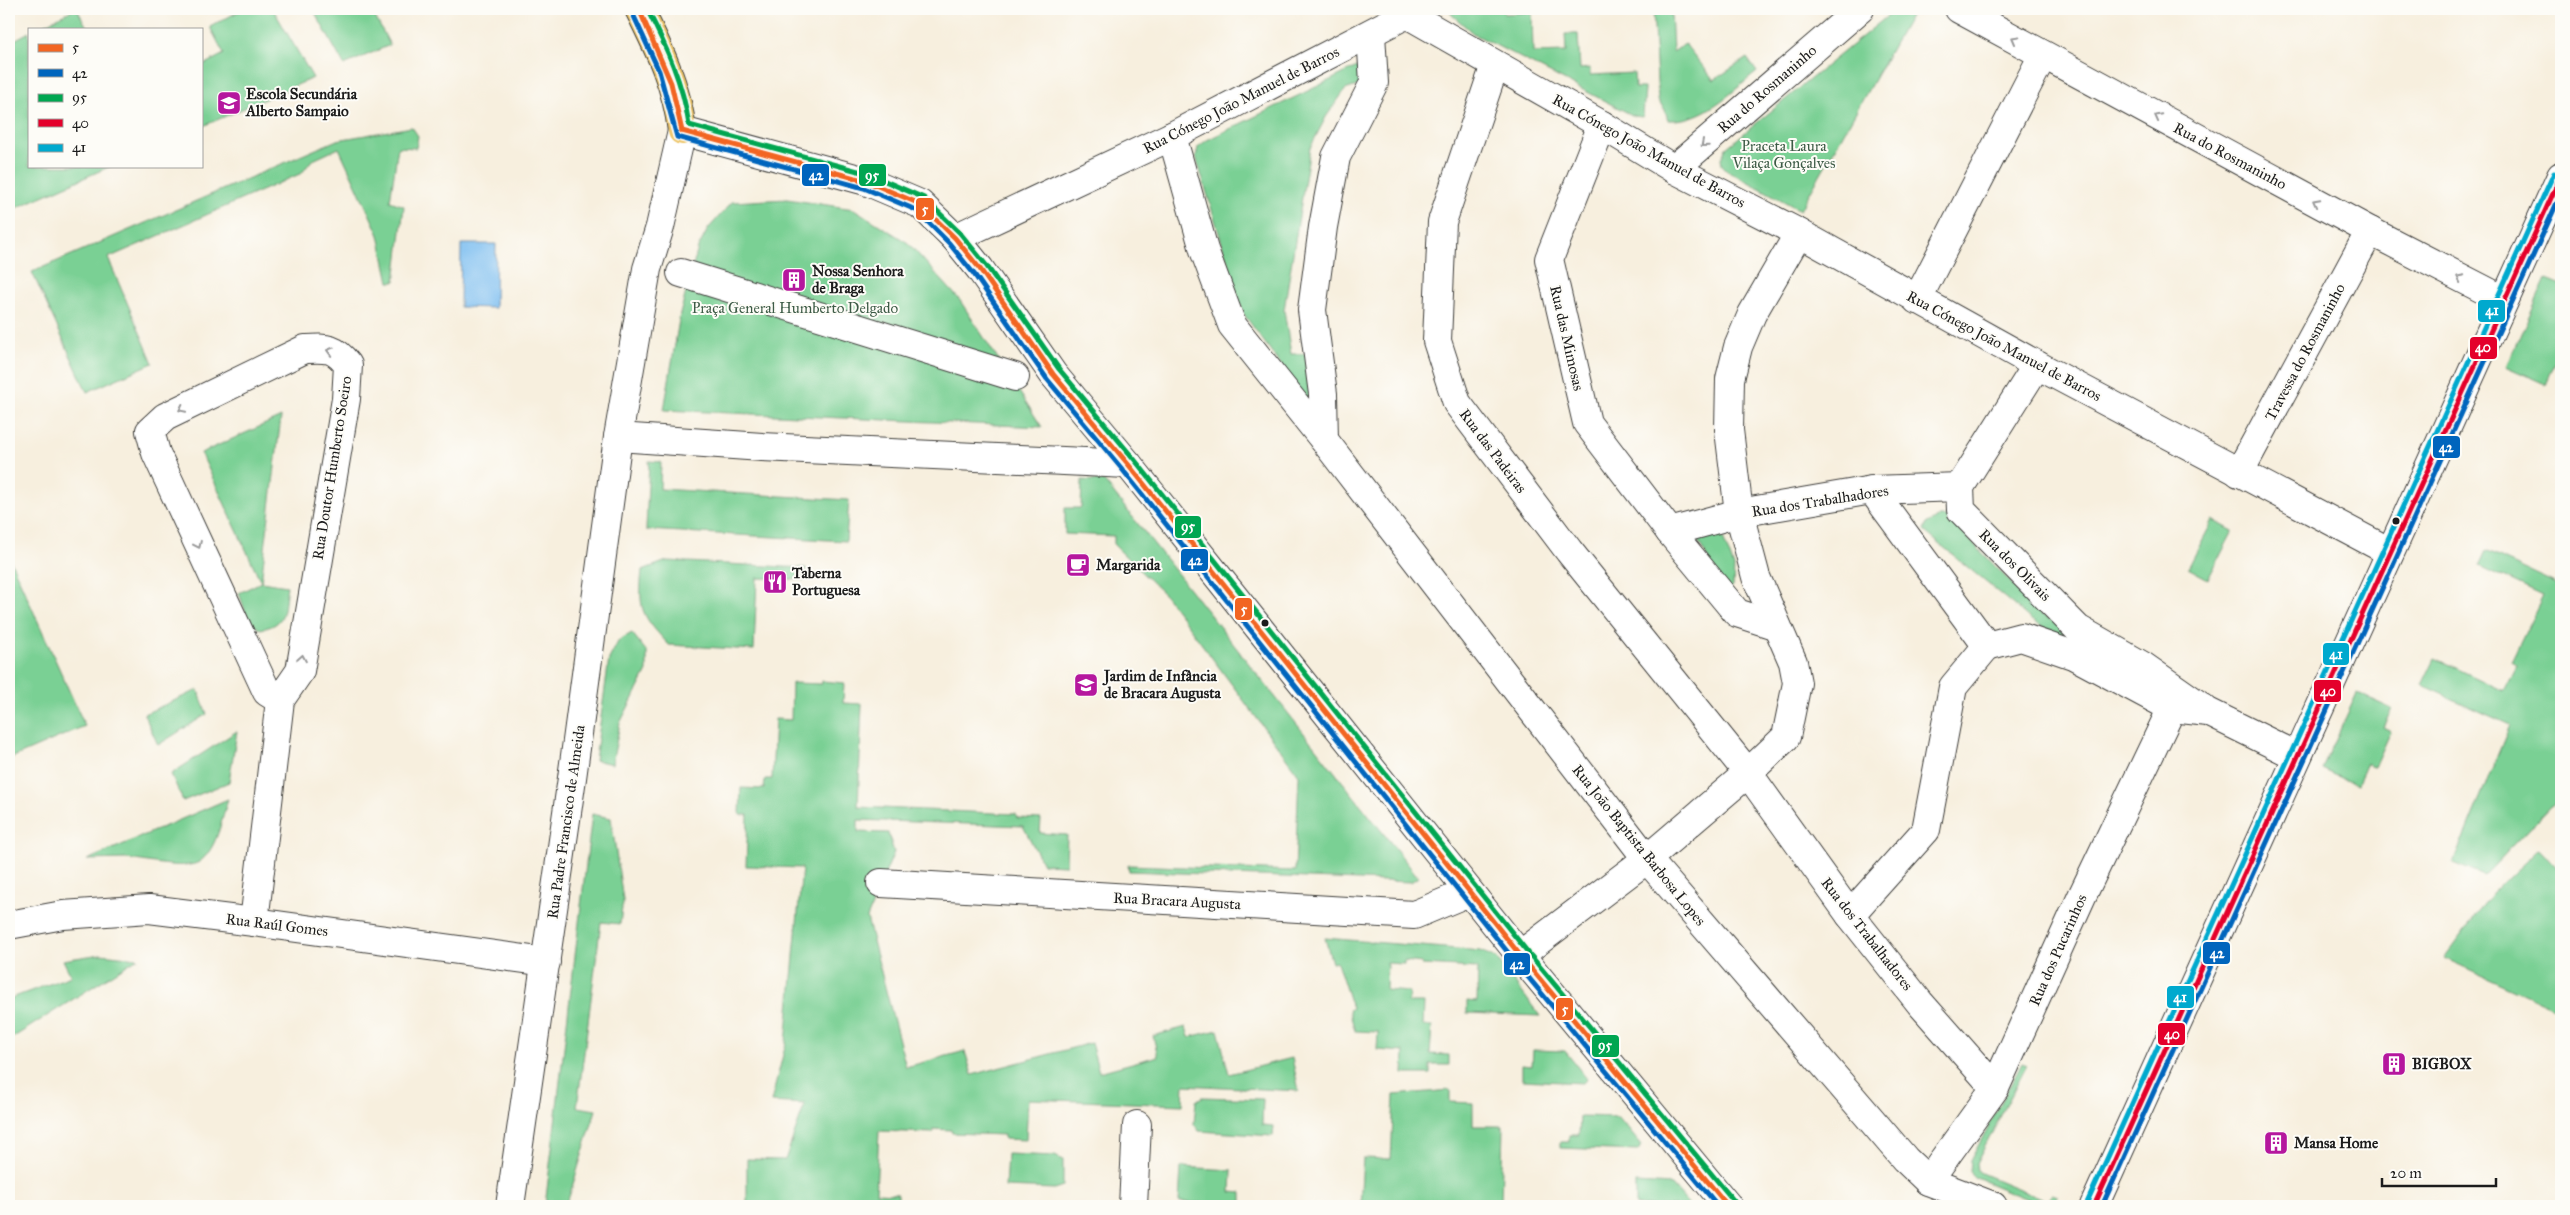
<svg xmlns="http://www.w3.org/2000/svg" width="2570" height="1215" font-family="'IM FELL Great Primer',serif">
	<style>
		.green { fill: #7ad094; stroke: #4b7658 }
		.water { fill: #7cbef1; stroke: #4c6d86 }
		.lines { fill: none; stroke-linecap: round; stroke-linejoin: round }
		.minor-casing { stroke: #3d3c39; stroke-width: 30 }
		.major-casing { stroke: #3d3c39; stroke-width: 30 }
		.minor { stroke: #fff; stroke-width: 28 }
		.major { stroke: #edc569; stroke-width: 28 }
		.bus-1-casing { stroke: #fdfcf7; stroke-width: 9 }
		.bus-2-casing { stroke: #fdfcf7; stroke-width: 9 }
		.bus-3-casing { stroke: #fdfcf7; stroke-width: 9 }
		.bus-4-casing { stroke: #fdfcf7; stroke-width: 9 }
		.bus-5-casing { stroke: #fdfcf7; stroke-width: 9 }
		.bus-1 { stroke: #f26522; stroke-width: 5 }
		.bus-2 { stroke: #0065bd; stroke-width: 5 }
		.bus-3 { stroke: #00a651; stroke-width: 5 }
		.bus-4 { stroke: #e4002b; stroke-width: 5 }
		.bus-5 { stroke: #00a9ce; stroke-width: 5 }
		.oneway { stroke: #999 }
		.bus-dot { fill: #1c1c1c; stroke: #fdfcf7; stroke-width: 2 }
		.labels { text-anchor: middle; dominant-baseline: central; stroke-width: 4; stroke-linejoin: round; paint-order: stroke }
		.street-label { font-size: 15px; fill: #1c1c1c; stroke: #fdfcf7 }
		.poi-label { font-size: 15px; font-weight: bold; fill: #1c1c1c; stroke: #fdfcf7; text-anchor: start }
		.park-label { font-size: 15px; fill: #3d5b46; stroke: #fdfcf7 }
		.line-badge { stroke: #fdfcf7; stroke-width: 2 }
		.badge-label { font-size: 14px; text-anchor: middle; font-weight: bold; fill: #fff }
	</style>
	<rect width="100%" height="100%" fill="#fdfcf7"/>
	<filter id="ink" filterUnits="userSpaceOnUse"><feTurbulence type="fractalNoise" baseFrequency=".02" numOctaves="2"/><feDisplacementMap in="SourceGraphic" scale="10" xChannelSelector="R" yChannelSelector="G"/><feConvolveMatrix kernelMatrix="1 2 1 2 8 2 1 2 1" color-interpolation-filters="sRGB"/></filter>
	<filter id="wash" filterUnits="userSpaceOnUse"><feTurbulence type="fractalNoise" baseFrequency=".0096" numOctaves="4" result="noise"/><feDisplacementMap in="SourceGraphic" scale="20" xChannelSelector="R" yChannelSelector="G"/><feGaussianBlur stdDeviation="1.12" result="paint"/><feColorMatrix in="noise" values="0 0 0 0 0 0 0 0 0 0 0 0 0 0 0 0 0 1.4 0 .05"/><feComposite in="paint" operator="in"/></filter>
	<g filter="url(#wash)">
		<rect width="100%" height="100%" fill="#f7efde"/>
		<g class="green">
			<polygon points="74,9 77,9 88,29 36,29"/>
			<polygon points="243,9 273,9 313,78 201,127 201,66 224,54 210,27"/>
			<polygon points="313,9 371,9 390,45 344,65"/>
			<polygon points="1449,9 1504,9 1504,14 1532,12 1533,53 1566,52 1565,34 1578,34 1580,69 1590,68 1590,75 1634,73 1635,88 1645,88 1643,117 1634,116 1474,34 1451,14"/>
			<path d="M1653,9H1671L1673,52L1685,44L1714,80L1747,58L1757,72C1730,93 1704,122 1668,120L1665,110L1658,100Z"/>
			<polygon points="1896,9 1913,11 1800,210 1728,171 1722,165 1721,159 1726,148"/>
			<polygon points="29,32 29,166 111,166 9,211 9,43"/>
			<polygon points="1357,67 1363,84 1345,90 1326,117 1310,148 1284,310 1291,354 1308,354 1314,410 1243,313 1196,157 1198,147 1207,140"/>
			<polygon points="412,127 418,136 416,148 398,147 390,201 404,206 395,282 389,282 379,235 339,148 311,161 302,173 108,258 153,363 87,392 32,272 337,140"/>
			<polygon points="787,199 854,209 908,243 959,299 1042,427 664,410 680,314 698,248 708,229 732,202"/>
			<polygon points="2546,279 2561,285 2561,349 2546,384 2506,366"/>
			<path d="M281,417L261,582L287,586C283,610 288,625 260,629L249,622L239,593L261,582L201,453Z"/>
			<polygon points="649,461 661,462 660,489 849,500 846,541 646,530"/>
			<polygon points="1082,480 1104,481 1418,877 1411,882 1129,871 1128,865 1295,871 1299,775 1166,596 1114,545 1114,536 1065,534 1065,508 1081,508"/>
			<polygon points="1940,517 1948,517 2041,614 2172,695 2172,698 2034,622 1924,531 1927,523"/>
			<polygon points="2213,520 2233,531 2208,579 2188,568"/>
			<polygon points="1718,525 1734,567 1733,586 1728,589 1714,570 1696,537"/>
			<polygon points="2486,551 2561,586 2561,796 2484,876 2453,863 2510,725 2422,685 2435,658 2504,691 2517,666 2511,662 2543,596 2479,566"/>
			<polygon points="9,557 85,726 9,759"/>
			<path d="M667,561L806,568L805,580L757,578L754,650L669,645C642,616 638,611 642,570Z"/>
			<polygon points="632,633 647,652 647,671 620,723 612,764 595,760 609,659 619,640"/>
			<polygon points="822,681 844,683 843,703 862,704 858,807 1016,814 1017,818 1041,819 1040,833 1067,835 1066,865 1043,864 1023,826 858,820 858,832 888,833 894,852 867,918 906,1067 965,1051 972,1075 1091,1043 1099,1072 1158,1056 1153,1036 1186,1027 1189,1037 1218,1030 1229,1074 1292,1058 1299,1091 1184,1085 1183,1105 1028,1099 1026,1140 1004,1139 1004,1135 952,1133 951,1130 933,1129 933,1133 879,1131 876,1193 898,1194 898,1206 747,1206 747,1159 785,1160 805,1104 771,1102 786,1043 802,868 746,866 748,815 740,815 741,788 764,789 765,779 772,779 775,719 791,720 792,683 822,684"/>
			<polygon points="198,690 207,714 158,745 144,714"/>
			<polygon points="2357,693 2392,709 2383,727 2391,731 2375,767 2367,763 2357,785 2322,769"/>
			<polygon points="237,731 229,782 183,801 171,774"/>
			<path d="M228,799C222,818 217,850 199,862C184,871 143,860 126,859C113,859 100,860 87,860Z"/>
			<polygon points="592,814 611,818 623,900 620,924 601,922 577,1107 596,1110 569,1197 564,1206 545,1206"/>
			<polygon points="2539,849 2561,873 2561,1011 2444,958 2493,892"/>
			<polygon points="1325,938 1481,951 1496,958 1540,1016 1467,1013 1467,1001 1477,1002 1478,968 1422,965 1422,963 1404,961 1404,964 1387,963 1386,990 1409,992 1408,1003 1424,1003 1423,1026 1432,1026 1430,1054 1449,1055 1449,1065 1430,1065 1430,1074 1403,1074 1404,1052 1377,1050 1378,1032 1355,1031 1349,1010 1352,1008 1337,962 1332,963"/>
			<polygon points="101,954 138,958 9,1040 9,999 71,976 63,960"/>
			<polygon points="1533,1050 1565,1051 1587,1079 1583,1083 1522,1080 1522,1065 1532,1066"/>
			<polygon points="2022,1063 2027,1065 1976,1164 1977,1170 1981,1173 2048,1201 2052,1195 2058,1197 2054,1206 2044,1206 1976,1178 1969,1171 1970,1161"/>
			<polygon points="1450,1090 1450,1102 1473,1103 1473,1126 1503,1126 1501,1206 1360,1206 1363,1158 1391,1159 1394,1095"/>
			<polygon points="1202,1097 1263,1099 1262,1125 1274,1126 1273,1136 1199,1131 1194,1124 1196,1101"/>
			<polygon points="1580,1116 1618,1117 1641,1145 1638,1151 1560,1148 1560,1142 1569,1142 1569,1135 1579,1135"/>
			<polygon points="1007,1154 1055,1156 1063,1160 1063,1186 1054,1189 1005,1187"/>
			<polygon points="1181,1167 1232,1170 1231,1192 1242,1193 1242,1205 1179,1202"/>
			<polygon points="1636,1183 1672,1185 1690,1206 1636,1206"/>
		</g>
		<polygon class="water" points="461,244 496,244 495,308 460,307"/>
	</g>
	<g filter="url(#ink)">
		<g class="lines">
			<defs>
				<g id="minor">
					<polyline points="1959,9 2370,231 2504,300"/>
					<polyline points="1495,65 1442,222 1437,341 1457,403 1569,551 1748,773 1850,915 1920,1003 1995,1088"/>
					<polyline points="1602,125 1549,259 1587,423 1670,532 1737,613 1777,626"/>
					<polyline points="1172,136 1204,250 1232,325 1324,440 1647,859 1905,1159 1928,1181 1993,1206"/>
					<polyline points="1674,169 1860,9"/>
					<polyline points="955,238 1172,136 1407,14 1602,125 1674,169 1799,233 2037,365 2390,552"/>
					<polyline points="681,273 1015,377"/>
					<polyline points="1917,300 2043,55"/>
					<polyline points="2037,365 1960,487 1961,510 2078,629 2143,666 2203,708"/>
					<polyline points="618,437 762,447 1128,464"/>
					<polyline points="1324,440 1323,394 1312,310 1323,227 1336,157 1374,83 1371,34"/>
					<polyline points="2239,473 2370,231"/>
					<polyline points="1872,490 1987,646 2021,637 2073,655 2172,708 2208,712 2297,756"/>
					<polyline points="1670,532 1739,513 1872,490 1960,487"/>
					<polyline points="881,883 1414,915 1469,892"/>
					<polyline points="1850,915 1926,830 1953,687 1987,646"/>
					<path d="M254,922L280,700L300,671L346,399L348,365C334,347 327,348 305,349L165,417L150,431L156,453L267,692L280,700"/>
					<polyline points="9,925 63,915 149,909 254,922 546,962"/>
					<polyline points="1520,955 1647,859 1748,773 1786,737 1797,683 1793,662 1756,577 1739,513 1729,430 1730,379 1738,347 1752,314 1799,233"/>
					<polyline points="1928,1181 1995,1088 2082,896 2172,708"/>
					<polyline points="510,1206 572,778 618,437 647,269 660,227 682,131 866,181 920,204 955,238 980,269 1053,374 1128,464 1520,955 1728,1206"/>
					<polyline points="1133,1206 1137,1125"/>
					<polyline points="2094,1206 2561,176"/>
				</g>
				<path id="major" d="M639,9C659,49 677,86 682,131"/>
			</defs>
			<use href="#minor" class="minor-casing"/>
			<use href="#major" class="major-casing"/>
			<use href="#minor" class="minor"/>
			<use href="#major" class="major"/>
			<defs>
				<g id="bus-1">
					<polyline points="639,9 671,83 682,131"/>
					<polyline points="682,131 866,181 920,204 955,238 980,269 1053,374 1128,464 1520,955 1728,1206"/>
				</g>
				<g id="bus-2">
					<polyline points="632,12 659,71 677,137 864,188 916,210 949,243 974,274 1047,379 1122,469 1514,960 1718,1206"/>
					<polyline points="2102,1206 2561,194"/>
				</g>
				<path id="bus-3" d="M647,9C666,46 683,83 689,125L869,174L924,198L960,233L986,265L1059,369L1134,459L1526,950L1734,1201"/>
				<polyline id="bus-4" points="2094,1206 2561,176"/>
				<polyline id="bus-5" points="2087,1203 2554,173"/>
			</defs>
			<use href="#bus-1" class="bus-1-casing"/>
			<use href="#bus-2" class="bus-2-casing"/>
			<use href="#bus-3" class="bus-3-casing"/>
			<use href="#bus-4" class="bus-4-casing"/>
			<use href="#bus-5" class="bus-5-casing"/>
			<use href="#bus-1" class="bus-1"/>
			<use href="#bus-2" class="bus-2"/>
			<use href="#bus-3" class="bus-3"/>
			<use href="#bus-4" class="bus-4"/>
			<use href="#bus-5" class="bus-5"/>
		</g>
		<defs><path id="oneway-chevron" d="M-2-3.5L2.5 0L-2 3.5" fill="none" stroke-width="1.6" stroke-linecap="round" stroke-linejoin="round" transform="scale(1.25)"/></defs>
		<g class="oneway">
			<use href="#oneway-chevron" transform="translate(2015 39) rotate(-151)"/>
			<use href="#oneway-chevron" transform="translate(2158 117) rotate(-152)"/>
			<use href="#oneway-chevron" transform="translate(1704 144) rotate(139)"/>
			<use href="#oneway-chevron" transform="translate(2316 202) rotate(-152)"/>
			<use href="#oneway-chevron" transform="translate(2460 278) rotate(-153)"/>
			<use href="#oneway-chevron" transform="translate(330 351) rotate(-164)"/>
			<use href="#oneway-chevron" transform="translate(182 409) rotate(154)"/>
			<use href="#oneway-chevron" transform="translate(198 545) rotate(65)"/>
			<use href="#oneway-chevron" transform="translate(302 658) rotate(-80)"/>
		</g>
	</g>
	<defs>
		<symbol id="school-square" viewBox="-11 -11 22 22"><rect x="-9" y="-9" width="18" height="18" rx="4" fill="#b5179e" stroke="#fdfcf7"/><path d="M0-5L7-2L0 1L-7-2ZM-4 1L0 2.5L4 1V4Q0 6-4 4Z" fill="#fff"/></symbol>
		<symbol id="building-square" viewBox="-11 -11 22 22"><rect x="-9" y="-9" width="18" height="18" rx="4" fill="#b5179e" stroke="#fdfcf7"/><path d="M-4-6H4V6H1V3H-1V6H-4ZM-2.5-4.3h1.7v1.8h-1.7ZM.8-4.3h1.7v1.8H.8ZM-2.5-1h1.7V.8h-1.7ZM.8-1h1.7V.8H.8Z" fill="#fff"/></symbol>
		<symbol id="cafe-square" viewBox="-11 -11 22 22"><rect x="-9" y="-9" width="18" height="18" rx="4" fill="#b5179e" stroke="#fdfcf7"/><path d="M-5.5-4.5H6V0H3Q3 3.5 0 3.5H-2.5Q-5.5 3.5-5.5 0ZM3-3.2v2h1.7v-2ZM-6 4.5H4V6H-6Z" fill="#fff"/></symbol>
		<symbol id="restaurant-square" viewBox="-11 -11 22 22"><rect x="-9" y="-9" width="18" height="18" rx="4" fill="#b5179e" stroke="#fdfcf7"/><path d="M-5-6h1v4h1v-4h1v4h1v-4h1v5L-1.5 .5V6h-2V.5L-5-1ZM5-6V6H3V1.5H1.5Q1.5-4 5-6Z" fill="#fff"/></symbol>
	</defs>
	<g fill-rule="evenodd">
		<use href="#school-square" x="215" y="89" width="28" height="28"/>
		<use href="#building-square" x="780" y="266" width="28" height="28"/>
		<use href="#cafe-square" x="1064" y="551" width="28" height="28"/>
		<use href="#restaurant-square" x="761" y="568" width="28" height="28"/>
		<use href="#school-square" x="1072" y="671" width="28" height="28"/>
		<use href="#building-square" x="2380" y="1050" width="28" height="28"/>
		<use href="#building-square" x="2262" y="1129" width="28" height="28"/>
	</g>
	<g class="bus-dot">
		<circle cx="2396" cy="521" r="4.5"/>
		<circle cx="1265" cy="623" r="4.5"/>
	</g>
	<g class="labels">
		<g class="street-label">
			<text transform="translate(1767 89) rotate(-41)">Rua do Rosmaninho</text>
			<text transform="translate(1241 100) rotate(-27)">Rua Cónego João Manuel de Barros</text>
			<text transform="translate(1649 151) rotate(29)">Rua Cónego João Manuel de Barros</text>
			<text transform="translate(2230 156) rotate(28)">Rua do Rosmaninho</text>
			<text transform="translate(1567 338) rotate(77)">Rua das Mimosas</text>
			<text transform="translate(2004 346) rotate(28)">Rua Cónego João Manuel de Barros</text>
			<text transform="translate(2305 352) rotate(-62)">Travessa do Rosmaninho</text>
			<text transform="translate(1493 451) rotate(53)">Rua das Padeiras</text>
			<text transform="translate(332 468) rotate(-81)">Rua Doutor Humberto Soeiro</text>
			<text transform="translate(1820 501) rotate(-9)">Rua dos Trabalhadores</text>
			<text transform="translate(2015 565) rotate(45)">Rua dos Olivais</text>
			<text transform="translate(566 822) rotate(-82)">Rua Padre Francisco de Almeida</text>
			<text transform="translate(1639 845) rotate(51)">Rua João Baptista Barbosa Lopes</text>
			<text transform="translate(1177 901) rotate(3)">Rua Bracara Augusta</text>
			<text transform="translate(277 925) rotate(7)">Rua Raúl Gomes</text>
			<text transform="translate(1867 934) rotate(52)">Rua dos Trabalhadores</text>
			<text transform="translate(2058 950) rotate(-66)">Rua dos Pucarinhos</text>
		</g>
		<g class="poi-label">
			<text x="246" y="94">Escola Secundária<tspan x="246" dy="17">Alberto Sampaio</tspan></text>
			<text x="812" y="271">Nossa Senhora<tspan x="812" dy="17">de Braga</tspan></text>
			<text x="1096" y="565">Margarida</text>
			<text x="792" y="573">Taberna<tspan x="792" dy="17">Portuguesa</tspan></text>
			<text x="1104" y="676">Jardim de Infância<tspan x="1104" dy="17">de Bracara Augusta</tspan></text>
			<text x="2412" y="1064">BIGBOX</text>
			<text x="2294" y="1143">Mansa Home</text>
		</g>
		<g class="park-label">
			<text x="1784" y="146">Praceta Laura<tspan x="1784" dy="17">Vilaça Gonçalves</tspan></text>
			<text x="795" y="308">Praça General Humberto Delgado</text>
		</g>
	</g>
	<g class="line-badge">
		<rect x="801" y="163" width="29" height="24" rx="5" fill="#0065bd"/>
		<rect x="858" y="163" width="29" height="24" rx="5" fill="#00a651"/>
		<rect x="915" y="197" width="20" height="24" rx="5" fill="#f26522"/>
		<rect x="2477" y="299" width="29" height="24" rx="5" fill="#00a9ce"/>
		<rect x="2469" y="336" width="29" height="24" rx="5" fill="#e4002b"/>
		<rect x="2432" y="435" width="29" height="24" rx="5" fill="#0065bd"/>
		<rect x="1174" y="515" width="28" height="24" rx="5" fill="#00a651"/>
		<rect x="1180" y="548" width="29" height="24" rx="5" fill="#0065bd"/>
		<rect x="1234" y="597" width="19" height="24" rx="5" fill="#f26522"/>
		<rect x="2322" y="642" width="28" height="24" rx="5" fill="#00a9ce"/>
		<rect x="2313" y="679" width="29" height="24" rx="5" fill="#e4002b"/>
		<rect x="2202" y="941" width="29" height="24" rx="5" fill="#0065bd"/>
		<rect x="1503" y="952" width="28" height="24" rx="5" fill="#0065bd"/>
		<rect x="2166" y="985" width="29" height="24" rx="5" fill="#00a9ce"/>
		<rect x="1555" y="997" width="19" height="24" rx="5" fill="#f26522"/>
		<rect x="2157" y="1022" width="29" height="24" rx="5" fill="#e4002b"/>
		<rect x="1591" y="1034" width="29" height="24" rx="5" fill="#00a651"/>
	</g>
	<g class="badge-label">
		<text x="816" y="180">42</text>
		<text x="872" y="180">95</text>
		<text x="925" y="214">5</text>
		<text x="2492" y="315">41</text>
		<text x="2483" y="352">40</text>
		<text x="2446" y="452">42</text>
		<text x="1188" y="531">95</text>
		<text x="1195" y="565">42</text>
		<text x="1244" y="614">5</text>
		<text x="2336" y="659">41</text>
		<text x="2328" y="696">40</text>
		<text x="2217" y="958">42</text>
		<text x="1517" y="969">42</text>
		<text x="2180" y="1002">41</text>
		<text x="1565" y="1014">5</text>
		<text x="2172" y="1039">40</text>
		<text x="1605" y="1050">95</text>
	</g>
	<rect width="2570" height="1215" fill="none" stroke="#fdfcf7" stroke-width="30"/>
	<rect x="28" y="28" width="175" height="140" fill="#fdfcf7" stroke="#a3a29f"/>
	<rect x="38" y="44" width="25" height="8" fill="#f26522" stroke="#a3a29f"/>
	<text x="72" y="52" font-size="15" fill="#1c1c1c">5</text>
	<rect x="38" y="69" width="25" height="8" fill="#0065bd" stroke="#a3a29f"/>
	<text x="72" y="78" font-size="15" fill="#1c1c1c">42</text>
	<rect x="38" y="94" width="25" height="8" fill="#00a651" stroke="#a3a29f"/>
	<text x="72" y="102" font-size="15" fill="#1c1c1c">95</text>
	<rect x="38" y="119" width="25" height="8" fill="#e4002b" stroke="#a3a29f"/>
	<text x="72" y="128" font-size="15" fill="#1c1c1c">40</text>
	<rect x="38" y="144" width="25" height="8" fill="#00a9ce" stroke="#a3a29f"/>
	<text x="72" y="152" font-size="15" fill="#1c1c1c">41</text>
	<path d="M2382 1178v8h114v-8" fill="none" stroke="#1c1c1c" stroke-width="2.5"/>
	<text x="2390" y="1178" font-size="15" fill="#1c1c1c" stroke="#fdfcf7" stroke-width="4" paint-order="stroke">20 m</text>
</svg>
